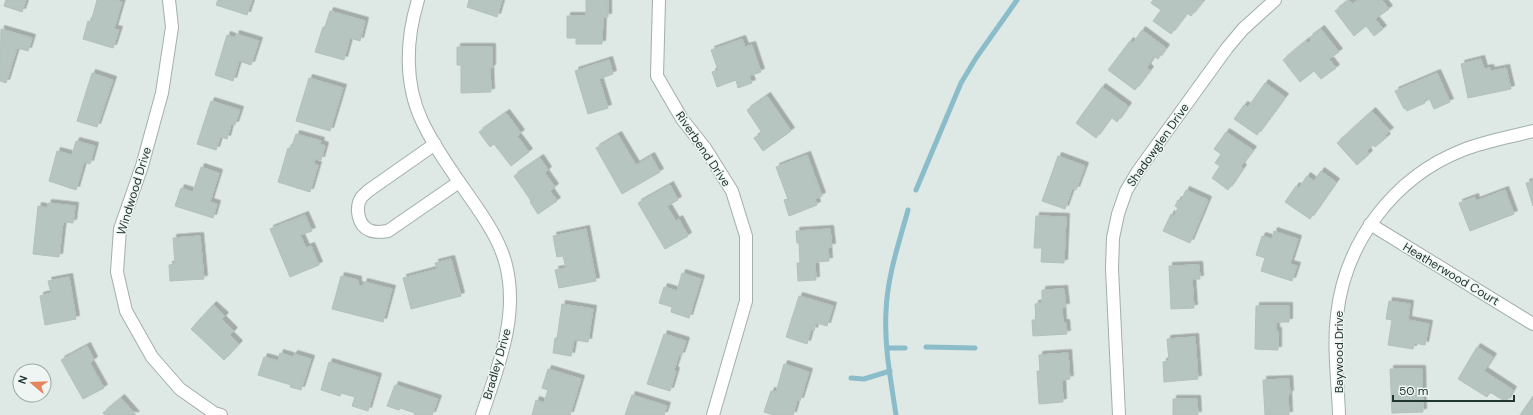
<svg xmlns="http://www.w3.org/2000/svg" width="1533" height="415" font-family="'DM Sans',sans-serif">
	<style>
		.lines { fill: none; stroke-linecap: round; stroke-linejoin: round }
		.stream { stroke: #8abdc9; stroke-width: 5 }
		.building { fill: #b7c5c0; stroke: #b1c1bb; filter: url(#shadow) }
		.minor-casing { stroke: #a2afab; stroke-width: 14 }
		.minor { stroke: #fff; stroke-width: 12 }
		.labels { text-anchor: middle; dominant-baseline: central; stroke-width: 3; stroke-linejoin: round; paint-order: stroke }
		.street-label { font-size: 12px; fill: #213631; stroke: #eef5f2 }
	</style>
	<defs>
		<filter id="shadow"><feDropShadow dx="3.5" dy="-3.5" stdDeviation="0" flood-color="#0004"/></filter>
	</defs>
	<rect width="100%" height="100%" fill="#dee8e4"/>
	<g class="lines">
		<g class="stream">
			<polyline points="916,190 961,83 976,58 1017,0"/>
			<polyline points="926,347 975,348"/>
			<polyline points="887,348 905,348"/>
			<polyline points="851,378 864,379 890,371"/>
			<path d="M896,415C891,381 884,346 886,312C887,277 899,243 908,210"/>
		</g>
	</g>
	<g class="building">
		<polygon points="6,0 26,0 22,12 4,6"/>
		<polygon points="97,0 115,0 122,2 114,29 119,30 113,48 83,39 88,21 91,22"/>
		<polygon points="218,0 252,0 247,15 216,5"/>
		<polygon points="469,0 502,0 497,17 467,7"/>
		<polygon points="586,0 608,0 608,17 603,17 602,44 576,44 576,38 567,38 567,16 586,16"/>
		<polygon points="1153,0 1201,0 1203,1 1191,16 1187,13 1171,34 1153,21 1161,10 1151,3"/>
		<polygon points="1349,0 1352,4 1358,0 1382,0 1389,9 1375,19 1383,29 1374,36 1366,26 1354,36 1335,11"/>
		<polygon points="330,11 365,21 360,41 350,38 344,60 315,52 323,27 325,27"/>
		<polygon points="1,29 32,38 28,51 17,48 6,83 0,81"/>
		<polygon points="1321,29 1339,52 1329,59 1336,68 1321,79 1314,71 1300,82 1283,60 1306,41 1308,43 1311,40 1309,38"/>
		<polygon points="1142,30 1166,48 1158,59 1154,56 1147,67 1150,70 1135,90 1108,70 1130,41 1133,43"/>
		<polygon points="236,34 259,41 251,65 239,61 233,81 215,75 227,35 235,38"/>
		<polygon points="742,39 745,47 752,45 761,72 749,76 752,83 738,88 736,80 717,87 712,72 718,70 711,50"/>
		<polygon points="457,47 492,47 492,68 490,68 491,92 461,93 461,65 457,65"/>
		<polygon points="1481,59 1484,69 1490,68 1491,71 1506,68 1511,89 1468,98 1461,64"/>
		<polygon points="609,60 613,74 599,79 608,108 588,114 575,71"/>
		<polygon points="92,73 113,80 97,127 77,121"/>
		<polygon points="1437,73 1450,102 1434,109 1429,98 1424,100 1425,103 1407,111 1405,108 1404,109 1395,91"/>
		<polygon points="309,78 343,88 330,131 296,121"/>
		<polygon points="1265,83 1285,97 1257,135 1234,119 1244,105 1248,107"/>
		<polygon points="1102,87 1128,106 1117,122 1111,117 1096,138 1076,123"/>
		<polygon points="767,96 791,131 763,151 754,138 762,133 747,110"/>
		<polygon points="211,101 240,110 235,125 231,124 227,139 220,137 216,150 197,144"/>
		<polygon points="1372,111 1390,131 1385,135 1387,137 1375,147 1373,145 1367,151 1369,154 1357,165 1337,143"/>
		<polygon points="506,113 521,133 517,136 529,152 511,166 494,144 490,147 479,132"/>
		<polygon points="1226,132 1253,150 1241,166 1243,168 1228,190 1212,178 1220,166 1215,163 1221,154 1214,149"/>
		<polygon points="296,134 321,141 320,144 325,146 321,160 315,159 314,164 318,165 310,192 278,182 288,148 291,149"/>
		<polygon points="618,135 636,165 651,156 660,172 622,194 596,148"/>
		<polygon points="76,141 95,146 90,164 84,162 76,190 49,181 57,151 72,155"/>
		<polygon points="807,155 822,196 815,199 817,205 789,216 784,200 788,199 776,167"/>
		<polygon points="1058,156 1085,166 1076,190 1072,189 1065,209 1042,201"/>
		<polygon points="540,158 548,170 545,173 555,187 550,191 557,201 538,214 530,202 531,201 514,176"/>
		<polygon points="201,167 219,173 210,202 217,204 213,218 175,206 181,188 193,192"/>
		<polygon points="1321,171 1336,182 1310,219 1285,202 1296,186 1299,188 1307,176 1314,181"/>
		<polygon points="1533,181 1533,206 1526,183"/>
		<polygon points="670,185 678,200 667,206 676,221 679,219 688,236 665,249 638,203"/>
		<polygon points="1186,190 1208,200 1190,243 1163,231 1171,214 1174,216 1178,208 1175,206 1178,200 1181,201"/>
		<polygon points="1505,190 1514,214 1470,231 1459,203 1475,197 1476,201"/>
		<polygon points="48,203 75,206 73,223 63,222 59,257 33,254 38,206 47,208"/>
		<polygon points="305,215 312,231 300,235 306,248 311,246 319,265 290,277 270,229"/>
		<polygon points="1036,216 1066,217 1064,263 1041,262 1042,248 1034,248"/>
		<polygon points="586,229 596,281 559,288 555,270 566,268 563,256 557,257 553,236"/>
		<polygon points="830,229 832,247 828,247 829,261 815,262 816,280 798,281 797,263 800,263 799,243 797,243 796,231"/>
		<polygon points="1274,231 1298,239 1290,264 1297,266 1292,281 1261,271 1265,258 1256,255 1262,236 1272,239"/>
		<polygon points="200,236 204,279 170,281 169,265 175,264 173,238"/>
		<polygon points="451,259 461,296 411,309 403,278 437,269 435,263"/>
		<polygon points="1199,265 1200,279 1192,279 1194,308 1171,309 1169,266"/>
		<polygon points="682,273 701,279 689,318 671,312 672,307 659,303 664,287 677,291"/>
		<polygon points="341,276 358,280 358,285 363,286 364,282 392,289 383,322 332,309"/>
		<polygon points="69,277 76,319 45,325 40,296 51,293 48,281"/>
		<polygon points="1064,289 1066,307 1062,307 1063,323 1066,323 1067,334 1033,336 1032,320 1036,320 1035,304 1042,303 1042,290"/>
		<polygon points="799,296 833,306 827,326 816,323 814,331 811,329 807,344 786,337"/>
		<polygon points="1389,301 1410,304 1408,320 1429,324 1425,345 1414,343 1413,349 1388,345 1392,320 1386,319"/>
		<polygon points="562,304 593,309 588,342 574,340 571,356 553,353 555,338 557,338"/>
		<polygon points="213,305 225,316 222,319 234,331 230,335 239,344 224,360 191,329"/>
		<polygon points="1256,306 1289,306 1289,322 1276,322 1276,331 1278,331 1278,350 1255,349"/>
		<polygon points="664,334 686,341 681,356 679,355 674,370 676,371 670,391 647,384"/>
		<polygon points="1195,337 1198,379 1164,382 1163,362 1169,361 1167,339"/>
		<polygon points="87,346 94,360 90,363 104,388 83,399 61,360"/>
		<polygon points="1477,347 1493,357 1484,371 1513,390 1506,402 1490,392 1487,397 1458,379"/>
		<polygon points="280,353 293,357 294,354 311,359 301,390 290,387 291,385 258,375 264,357 278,361"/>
		<polygon points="1068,353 1070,379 1062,380 1063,402 1039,404 1037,371 1040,371 1039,355"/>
		<polygon points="329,362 378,377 368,411 352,406 355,397 341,393 340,396 321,390"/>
		<polygon points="784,364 809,372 800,401 797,400 793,415 774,415 764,412 771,391 776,392"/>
		<polygon points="548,369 581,379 570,415 532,415 536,400 544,403 548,390 542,388"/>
		<polygon points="1390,369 1422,369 1423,412 1392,413"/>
		<polygon points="1289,379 1290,394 1288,394 1289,415 1265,415 1263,380"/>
		<polygon points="395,385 438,399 432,415 414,415 415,413 400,408 399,410 387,406"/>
		<polygon points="632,395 667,406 664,415 625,415"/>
		<polygon points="1533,396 1533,415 1520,415"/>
		<polygon points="121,398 136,415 105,415 103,413"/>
		<polygon points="1173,399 1197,399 1198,415 1173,415"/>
	</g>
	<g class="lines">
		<defs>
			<g id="minor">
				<polyline points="169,0 172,27 162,93 142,166 120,229 117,272 126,311 152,357 180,389 214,413 221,415"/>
				<path d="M418,0C406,39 404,83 422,121C434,147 453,173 469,196C483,216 500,240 506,265C519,316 498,367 482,415"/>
				<polyline points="659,0 657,76 682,119 705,148 732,191 746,236 746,301 713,415"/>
				<path d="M435,144L368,191C366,193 362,196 361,198C355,208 358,225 369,230C375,233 382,232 388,231L459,182"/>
				<polyline points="1370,224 1533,324"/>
				<polyline points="1119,415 1112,269 1113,238 1118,214 1126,191 1138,171 1227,48 1243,29 1275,0"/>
				<path d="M1339,415C1338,382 1333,348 1337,315C1345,242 1394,177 1463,150C1485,141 1510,137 1533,131"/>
			</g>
		</defs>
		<use href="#minor" class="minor-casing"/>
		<use href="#minor" class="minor"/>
	</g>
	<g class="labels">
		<g class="street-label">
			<text transform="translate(1158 145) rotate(-55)">Shadowglen Drive</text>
			<text transform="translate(703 149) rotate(56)">Riverbend Drive</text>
			<text transform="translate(134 191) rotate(-73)">Windwood Drive</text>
			<text transform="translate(1451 274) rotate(31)">Heatherwood Court</text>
			<text transform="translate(1339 352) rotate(-90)">Baywood Drive</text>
			<text transform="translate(497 364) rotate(-74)">Bradley Drive</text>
		</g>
	</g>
	<g transform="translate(32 383) rotate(289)"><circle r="19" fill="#eef5f2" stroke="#9ca9a5"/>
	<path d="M0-3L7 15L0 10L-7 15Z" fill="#e5855f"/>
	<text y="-6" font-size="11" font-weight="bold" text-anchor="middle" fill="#213631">N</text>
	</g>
	<path d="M1393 395v6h121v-6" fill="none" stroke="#213631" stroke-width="2"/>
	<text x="1399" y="395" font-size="12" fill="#213631" stroke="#eef5f2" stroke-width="3" paint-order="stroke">50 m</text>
</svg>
